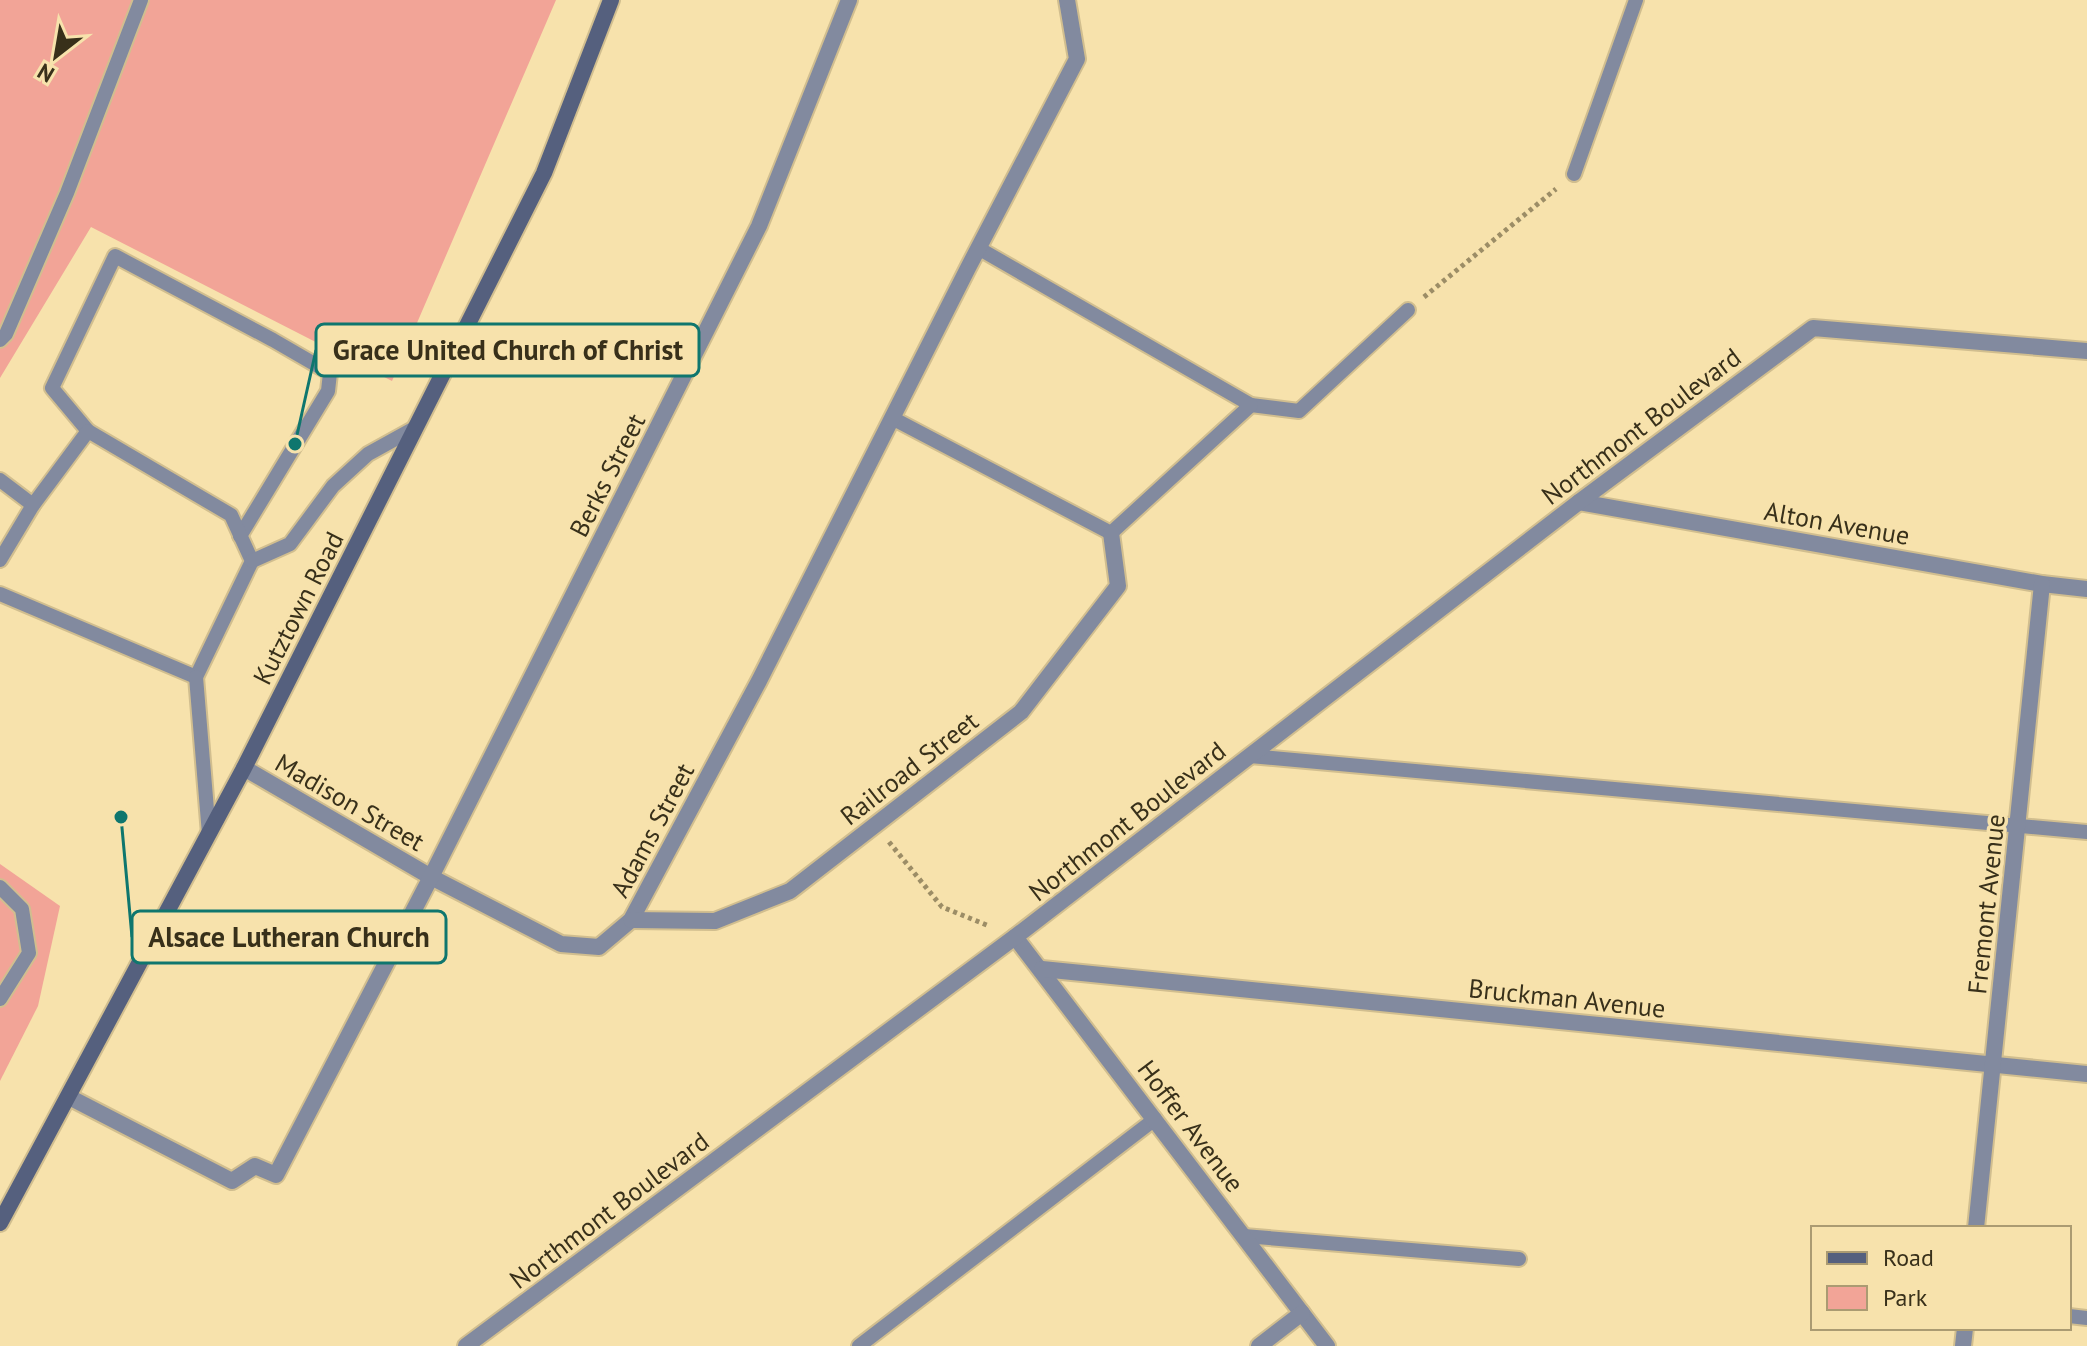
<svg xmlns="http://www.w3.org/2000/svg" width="2087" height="1346" font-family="'PT Sans',sans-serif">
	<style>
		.green { fill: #f2a497 }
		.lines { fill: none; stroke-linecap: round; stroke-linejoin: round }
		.service-casing { stroke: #d1be8f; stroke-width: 18 }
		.minor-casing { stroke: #d1be8f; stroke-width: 20 }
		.secondary-casing { stroke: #d1be8f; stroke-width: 20 }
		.path { stroke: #9c8d66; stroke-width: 5; stroke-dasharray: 4 4; stroke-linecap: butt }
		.service { stroke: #828a9f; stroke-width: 14 }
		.minor { stroke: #828a9f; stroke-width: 16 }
		.secondary { stroke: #55607e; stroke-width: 16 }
		.labels { text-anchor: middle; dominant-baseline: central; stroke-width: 7; stroke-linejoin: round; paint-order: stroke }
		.street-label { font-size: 26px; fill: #38301a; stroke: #f7e2ac }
		.leader { fill: none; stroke: #0f766e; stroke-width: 3 }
		.callout-dot { fill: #0f766e; stroke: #f7e2ac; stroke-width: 3 }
		.callout { fill: #f7e2ac; stroke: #0f766e; stroke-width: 3 }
		.callout-label { font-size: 28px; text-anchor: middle; font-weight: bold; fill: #38301a }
	</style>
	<rect width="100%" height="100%" fill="#f7e2ac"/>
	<g class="green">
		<polygon points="0,0 556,0 392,381 91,227 0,378"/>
		<polygon points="0,864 60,906 38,1006 0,1081"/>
	</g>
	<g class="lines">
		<defs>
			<g id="service">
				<polyline points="1574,174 1636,0"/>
				<polyline points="0,340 6,334 67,193 141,0"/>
				<polyline points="1251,405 1299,411 1408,310"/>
				<polyline points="892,418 1111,533 1251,405 978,248"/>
				<polyline points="88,431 52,388 115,256 273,340 330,373 328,391 240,536"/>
				<polyline points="0,480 33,505"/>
				<polyline points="0,560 33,505 88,431 231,515 252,561 196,677 0,594"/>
				<polyline points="252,561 290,544 333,486 368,454 415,428"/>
				<polyline points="196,677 209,834"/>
				<polyline points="1250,756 2087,832"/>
				<polyline points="0,887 22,909 29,953 0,999"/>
				<polyline points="1244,1236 1519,1259"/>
				<polyline points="2069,1316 2087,1318"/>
				<polyline points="859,1346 1155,1119"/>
			</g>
			<g id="minor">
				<polyline points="1579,502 2042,584 2087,589"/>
				<polyline points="244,768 431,877 561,944 599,947 631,920 759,681 968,268 1077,59 1067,0"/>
				<polyline points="631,920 715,921 790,891 1021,712 1118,586 1111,533"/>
				<polyline points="1015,937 1327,1346"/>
				<polyline points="1042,969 2087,1074"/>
				<polyline points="69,1097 232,1181 255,1166 276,1175 431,877 759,226 849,0"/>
				<polyline points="1976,1228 2042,584"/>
				<polyline points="466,1346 1015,937 1579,502 1813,328 2087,351"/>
				<polyline points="1259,1346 1302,1313"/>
				<polyline points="1963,1346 1965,1328"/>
			</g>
			<polyline id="secondary" points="0,1223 244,768 544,173 611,0"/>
		</defs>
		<use href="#service" class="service-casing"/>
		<use href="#minor" class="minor-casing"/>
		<use href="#secondary" class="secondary-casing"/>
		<g class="path">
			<polyline points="1424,297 1556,189"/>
			<polyline points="889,842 942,907 989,926"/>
		</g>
		<use href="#service" class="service"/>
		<use href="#minor" class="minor"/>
		<use href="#secondary" class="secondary"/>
	</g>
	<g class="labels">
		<g class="street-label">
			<text transform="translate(1641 426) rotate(-37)">Northmont Boulevard</text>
			<text transform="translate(607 475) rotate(-63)">Berks Street</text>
			<text transform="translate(1837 523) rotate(10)">Alton Avenue</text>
			<text transform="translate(298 608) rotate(-63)">Kutztown Road</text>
			<text transform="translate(909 768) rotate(-38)">Railroad Street</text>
			<text transform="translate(350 802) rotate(30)">Madison Street</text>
			<text transform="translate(1127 821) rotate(-38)">Northmont Boulevard</text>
			<text transform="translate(652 830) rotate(-62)">Adams Street</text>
			<text transform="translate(1986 904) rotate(-84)">Fremont Avenue</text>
			<text transform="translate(1567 998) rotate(6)">Bruckman Avenue</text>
			<text transform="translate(1191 1126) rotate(53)">Hoffer Avenue</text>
			<text transform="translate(609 1210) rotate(-37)">Northmont Boulevard</text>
		</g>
	</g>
	<path class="leader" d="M295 444L316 350M121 817L132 937"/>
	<g class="callout-dot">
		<circle cx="295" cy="444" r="8"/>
		<circle cx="121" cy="817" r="8"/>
	</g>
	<g class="callout">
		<rect x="316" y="324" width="383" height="52" rx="8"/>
		<rect x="132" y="911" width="314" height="52" rx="8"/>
	</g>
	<g class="callout-label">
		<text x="508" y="360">Grace United Church of Christ</text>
		<text x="289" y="947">Alsace Lutheran Church</text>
	</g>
	<rect x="1811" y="1226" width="260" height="104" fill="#f7e2ac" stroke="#ab9b72" stroke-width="2"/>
	<rect x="1827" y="1252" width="40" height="12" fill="#55607e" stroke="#ab9b72" stroke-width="2"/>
	<text x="1883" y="1266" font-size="24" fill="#38301a">Road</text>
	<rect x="1827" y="1286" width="40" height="24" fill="#f2a497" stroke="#ab9b72" stroke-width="2"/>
	<text x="1883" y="1306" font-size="24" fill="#38301a">Park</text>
	<g transform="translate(56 56) rotate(211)" stroke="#f7e2ac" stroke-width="6" paint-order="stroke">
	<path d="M0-6L14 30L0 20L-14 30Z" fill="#38301a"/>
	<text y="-12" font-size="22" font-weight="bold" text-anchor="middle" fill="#38301a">N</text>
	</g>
</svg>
